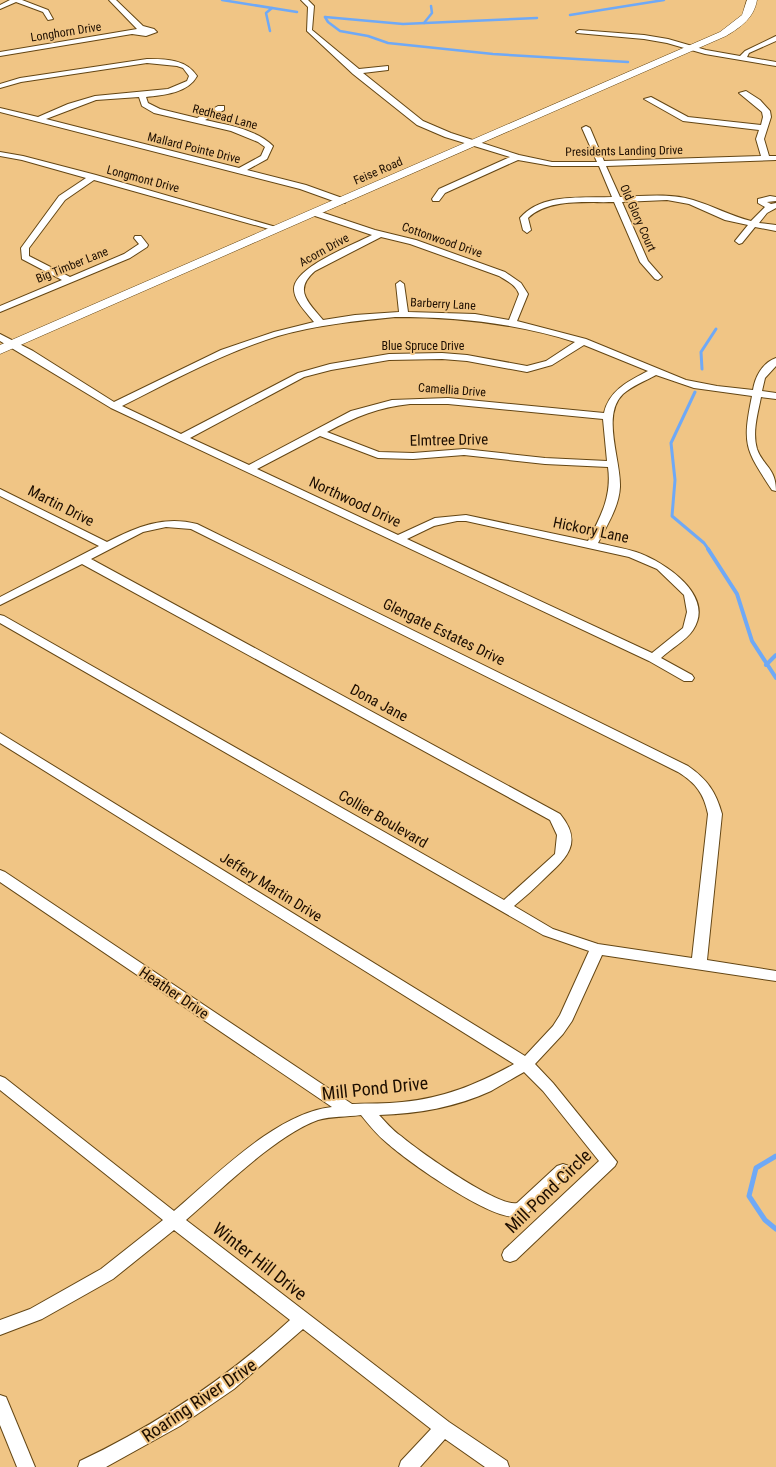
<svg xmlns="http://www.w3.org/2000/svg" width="776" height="1467" font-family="'Roboto Condensed',sans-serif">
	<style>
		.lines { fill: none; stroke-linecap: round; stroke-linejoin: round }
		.stream-far3 { stroke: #6fa9f6; stroke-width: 2.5 }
		.stream-far2 { stroke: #6fa9f6; stroke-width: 3 }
		.stream-far1 { stroke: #6fa9f6; stroke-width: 4 }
		.stream { stroke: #6fa9f6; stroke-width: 5 }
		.minor-casing { stroke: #644614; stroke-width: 2 }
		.secondary-casing { stroke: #644614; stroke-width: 1 }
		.minor { fill: #fff; fill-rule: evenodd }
		.secondary { fill: #fff; fill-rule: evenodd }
		.labels { text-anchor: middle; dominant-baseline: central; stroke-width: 4; stroke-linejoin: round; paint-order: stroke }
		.far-street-label { font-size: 12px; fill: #1d0e00; stroke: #f0c585 }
		.street-label { font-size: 15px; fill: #1d0e00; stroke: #f0c585 }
		.near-street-label { font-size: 18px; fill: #1d0e00; stroke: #f0c585 }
	</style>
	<rect width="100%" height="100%" fill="#f0c585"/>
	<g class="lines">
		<g class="stream-far3">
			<polyline points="222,0 297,12"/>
			<polyline points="570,15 664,0"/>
			<polyline points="325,17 328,22 340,31 368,36 388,43 493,54 628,62"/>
			<polyline points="325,17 403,24 537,18"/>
			<polyline points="424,23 432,13 431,6"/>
			<polyline points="270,31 266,13 272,8"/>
		</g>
		<g class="stream-far2">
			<polyline points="702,369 701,352 716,329"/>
			<polyline points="695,392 671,443 675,480 672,516 704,543 709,550"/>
		</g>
		<g class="stream-far1">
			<polyline points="708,549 737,594 752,641 776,678"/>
			<polyline points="766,665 776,655"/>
		</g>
		<polyline class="stream" points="776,1156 756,1168 749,1196 765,1220 776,1229"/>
		<defs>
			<g id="minor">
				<polygon points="10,0 22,0 48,10 53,19 48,20 43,12 16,2 0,9 0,5"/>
				<polygon points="109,0 116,0 143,26 154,29 157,32 146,36 132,34 0,56 0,52 137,29"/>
				<path d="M301,0H308L314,6L312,30L359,69L388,66V70L363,73L423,121L451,133L519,155L552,162H597L582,128L586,126L590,128L604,161L761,156L756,139L759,130L683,121L644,99L651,97L688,117L761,125L763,117L762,112L739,93L746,91L760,100L770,111L771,117L764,139L769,156H776V160L606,166L620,197C644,196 670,193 693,200C713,206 731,216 751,221L765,207L758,203V199L770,196L776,197V201L767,202L771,204L776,203V208L767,213L759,223L776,225V231L755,227L742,243L739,244L735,241L748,225L725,220L689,204L667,200L622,202L648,261L662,277L658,280L655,279L640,262L614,202C586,203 549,198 528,218L531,230L527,233L523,230L520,218C541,193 582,198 612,197L599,166H552L518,160L445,193L439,201H433L432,199L439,189L510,157L445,137L417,125L353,74L307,31L308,7Z"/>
				<polygon points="579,30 644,35 668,39 706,50 740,56 745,51 776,36 776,41 749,53 747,57 776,62 776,66 705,54 667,43 644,39 577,33 576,32"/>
				<path d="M147,59C166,59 186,59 197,76C188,93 164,95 146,97L148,103L160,109L197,118L218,106H224V110L205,120C227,125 256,129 273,146L267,159L247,170L306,185L345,199V203H339L300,189L0,112V108L38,117L68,104L95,96L168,89L187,81L189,76L183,68L177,66L147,63L21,82L0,88V84L20,78ZM139,97L142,106L154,113L231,131L258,142L265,147L261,156L239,168L46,119L96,100Z"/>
				<polygon points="0,152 23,156 96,175 283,229 276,231 94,180 65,200 29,248 29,256 70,277 124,254 139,244 134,238 135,236 141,236 148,245 147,247 130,258 0,312 0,306 62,280 22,259 21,248 59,196 86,178 22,160 0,156"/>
				<path d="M312,211H318L375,230L416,240L505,272L521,283L528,294L517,321L586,339L686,380L717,386L753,390C755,377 762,363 776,358V366L765,378L762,391L776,393V399L761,397C758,413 752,432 757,449C763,466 776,468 776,491L772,490C745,449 742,445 752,396L694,388L656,375C645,381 632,386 623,394C601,415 621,460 620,487C619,507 607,525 598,543C611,546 624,548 636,552C663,561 716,595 693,630C686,641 670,649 661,658L692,675L694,678L692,681H684L649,661L111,408L0,341V334L33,351L114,402L221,350L274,332L314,322C307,313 294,301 294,289C294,267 355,244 372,235L312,215ZM381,237L410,244L499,276C507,281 516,285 519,294L509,320L475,314L408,312L404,284L400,281L396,284L399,312L355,315L323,320C308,302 293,290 315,271ZM395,317C457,317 516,323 575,342L546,361L527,366L467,355L442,353L389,354L330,364L298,373L181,434L122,406C173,380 223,353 278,336C316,325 356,321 395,317ZM584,345L648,371C629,381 609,390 604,413L448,398L392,400L351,411L249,465L190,438L304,377L331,370L389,360L442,359L467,361L527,372L552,365ZM410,404H448L603,419L607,461L545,458L464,449L413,453L379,452L327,432C355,417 379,407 410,404ZM320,436L378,458L413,459L464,455L545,464L608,467C612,496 601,516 588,541L466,515L435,518L398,535L257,469ZM457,521H466L629,557L657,569L684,595L687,612L683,628L652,653L407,539L434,526Z"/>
				<path d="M0,489L107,542C136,527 164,515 197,524L688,766C707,779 716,792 722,814L707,960L776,971V981L602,955L572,1021L563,1034L535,1064L553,1083L617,1162L615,1166L516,1260L510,1262L504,1260L502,1255L504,1250L599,1161L543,1091L524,1072C513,1078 502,1085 491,1091C457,1107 416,1114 379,1115C386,1122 392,1130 401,1136C417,1150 499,1208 517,1203L557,1166L563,1164L569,1166L571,1170L569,1174L529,1212C525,1214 520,1217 515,1217C486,1217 410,1163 387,1143C377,1135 369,1125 361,1115C347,1117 331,1116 318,1120C276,1135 221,1190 186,1220L449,1422L507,1461L509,1467H485L445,1439L420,1467H399L401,1461L431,1429L303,1329L234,1389L180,1426L106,1467H78L80,1461C158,1424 227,1378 290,1320L174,1230L113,1279L42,1319L0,1335V1320L30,1309L101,1269L163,1220L0,1090V1076L5,1078L174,1211C217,1175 276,1113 332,1107L0,882V870L5,872L352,1104C369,1103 386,1104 402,1102C444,1098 478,1084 514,1064L0,743V733L525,1056L553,1026L560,1015L589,951L543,935L0,623V615L4,616L504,900L555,854L557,835L550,820L82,564L0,605V597L99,546L0,496ZM166,527L191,529L678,772C696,783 704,794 708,814L692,958L598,944L553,929L514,906C525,897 536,887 546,877C568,857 583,842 560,814L91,559L143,532Z"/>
				<polygon points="0,1395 6,1397 35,1467 17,1467 0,1425"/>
			</g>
			<path id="secondary" d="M747,0H757C754,18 741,27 726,36L0,354V345L720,32L742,15Z"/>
		</defs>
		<use href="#minor" class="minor-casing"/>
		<use href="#secondary" class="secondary-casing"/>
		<use href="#minor" class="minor"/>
		<use href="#secondary" class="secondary"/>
	</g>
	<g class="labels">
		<g class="far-street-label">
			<text transform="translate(66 32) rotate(-9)">Longhorn Drive</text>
			<text transform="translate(225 117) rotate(15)">Redhead Lane</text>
			<text transform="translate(194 148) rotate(14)">Mallard Pointe Drive</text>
			<text transform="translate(624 151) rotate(-1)">Presidents Landing Drive</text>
			<text transform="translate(378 171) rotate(-23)">Feise Road</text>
			<text transform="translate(143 179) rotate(15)">Longmont Drive</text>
			<text transform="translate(638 218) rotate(66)">Old Glory Court</text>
			<text transform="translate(442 240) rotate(19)">Cottonwood Drive</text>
			<text transform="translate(324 250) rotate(-29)">Acorn Drive</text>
			<text transform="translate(72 265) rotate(-22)">Big Timber Lane</text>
			<text transform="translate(443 304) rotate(3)">Barberry Lane</text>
			<text x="423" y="346">Blue Spruce Drive</text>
			<text transform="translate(452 390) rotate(4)">Camellia Drive</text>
		</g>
		<g class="street-label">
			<text transform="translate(449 440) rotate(-1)">Elmtree Drive</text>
			<text transform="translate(355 502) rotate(25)">Northwood Drive</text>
			<text transform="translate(61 506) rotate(27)">Martin Drive</text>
			<text transform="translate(591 530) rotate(12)">Hickory Lane</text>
			<text transform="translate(444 632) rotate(26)">Glengate Estates Drive</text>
			<text transform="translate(379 703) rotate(28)">Dona Jane</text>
			<text transform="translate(383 819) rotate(30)">Collier Boulevard</text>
			<text transform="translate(271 887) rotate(32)">Jeffery Martin Drive</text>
			<text transform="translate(174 993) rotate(34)">Heather Drive</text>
		</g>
		<g class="near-street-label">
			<text transform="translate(375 1088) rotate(-6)">Mill Pond Drive</text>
			<text transform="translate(548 1191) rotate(-44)">Mill Pond Circle</text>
			<text transform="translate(260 1261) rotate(38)">Winter Hill Drive</text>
			<text transform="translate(199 1400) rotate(-34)">Roaring River Drive</text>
		</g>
	</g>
</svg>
